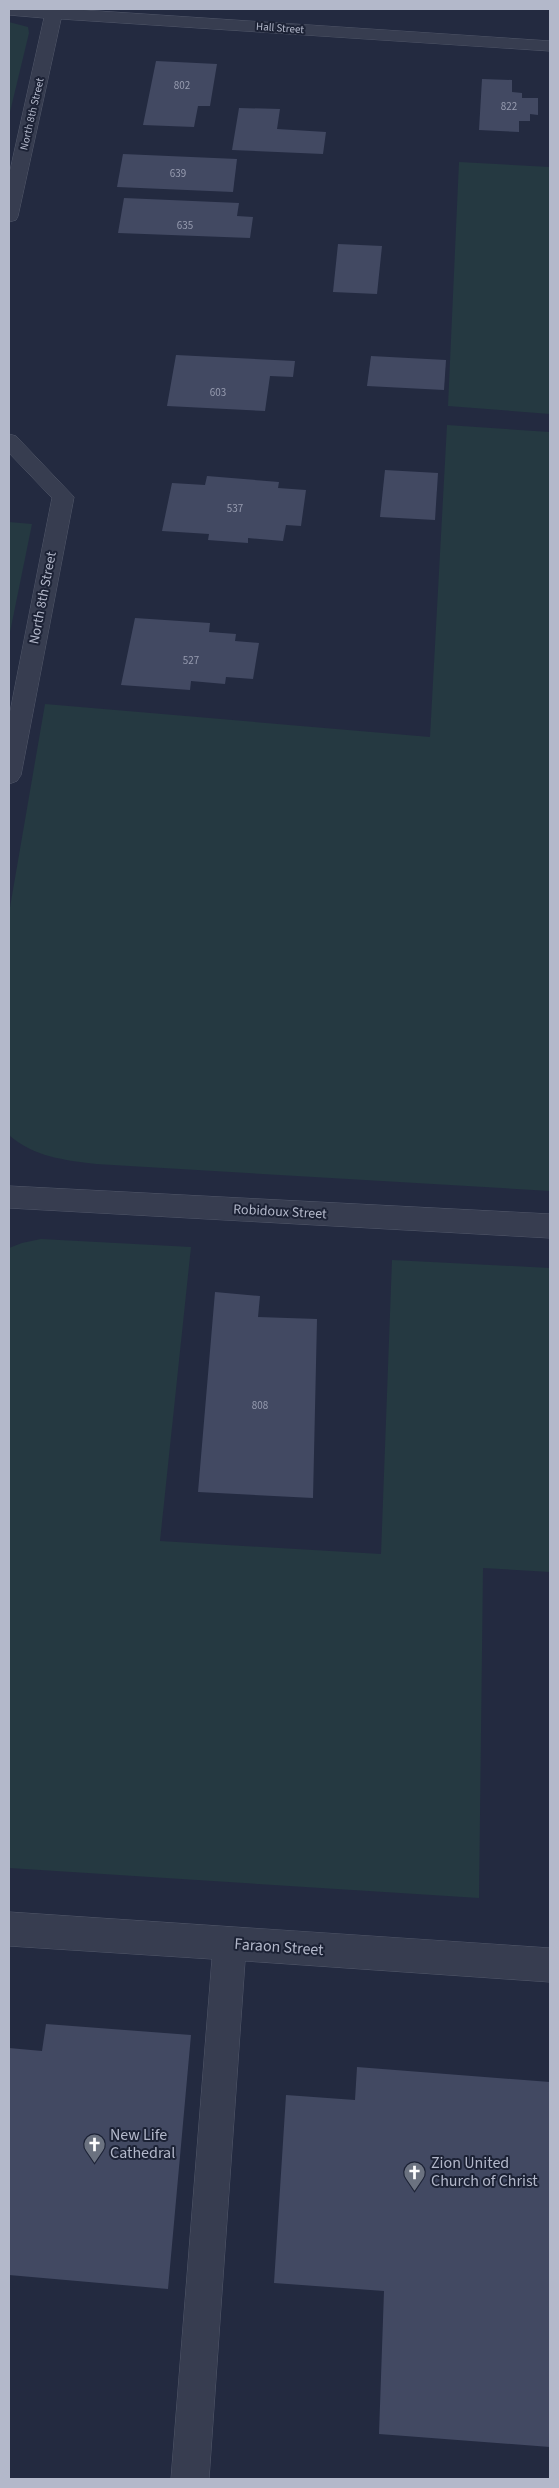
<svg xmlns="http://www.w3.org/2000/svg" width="559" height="2488" font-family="'Source Sans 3',sans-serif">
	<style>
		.green { fill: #253941 }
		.building { fill: #424962 }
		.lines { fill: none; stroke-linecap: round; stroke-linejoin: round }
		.minor-casing { stroke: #52586a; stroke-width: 1 }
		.minor { fill: #373d50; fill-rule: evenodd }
		.labels { text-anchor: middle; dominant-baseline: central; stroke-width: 4; stroke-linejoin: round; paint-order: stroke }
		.far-street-label { font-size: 11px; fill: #b3b8ca; stroke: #1c2235 }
		.number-label { font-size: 11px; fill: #979cb0 }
		.street-label { font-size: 14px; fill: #b3b8ca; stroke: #1c2235 }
		.near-street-label { font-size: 16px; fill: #b3b8ca; stroke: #1c2235 }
		.near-poi-label { font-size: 16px; fill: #b3b8ca; stroke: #1c2235; text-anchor: start }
	</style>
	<rect width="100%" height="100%" fill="#232a40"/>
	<g class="green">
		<polygon points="9,22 28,27 29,33 9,116"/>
		<polygon points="459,162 550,167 550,414 448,406"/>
		<path d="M447,425L550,432V1191L96,1164C64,1160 34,1157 9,1135V913L45,704L430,737Z"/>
		<polygon points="9,522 32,524 9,637"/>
		<polygon points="41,1239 191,1247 160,1541 381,1554 392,1260 550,1268 550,1572 483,1568 479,1898 9,1868 9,1248 22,1243"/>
	</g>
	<g class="building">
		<polygon points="156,61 217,64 210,106 198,106 194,127 143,125"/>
		<polygon points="482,79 512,80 512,92 522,93 522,98 538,98 538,115 530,114 530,121 519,121 519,132 479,130"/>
		<polygon points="239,108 280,109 277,129 326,132 323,154 232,150"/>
		<polygon points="123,154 237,159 233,192 117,187"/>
		<polygon points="124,198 239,203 237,216 253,217 250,238 118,233"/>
		<polygon points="338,244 382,246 377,294 333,292"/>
		<polygon points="176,355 295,361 293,377 270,376 265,411 167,406"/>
		<polygon points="371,356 446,360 444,390 367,386"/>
		<polygon points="385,470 438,473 435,520 380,517"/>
		<polygon points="207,476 279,482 278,488 306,490 301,526 286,525 283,541 248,538 248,543 208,540 209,534 162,531 172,483 205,485"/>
		<polygon points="135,618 210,623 209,632 236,634 235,641 259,643 253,679 226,677 225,684 191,681 190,690 121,685"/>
		<polygon points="215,1292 260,1296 258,1317 317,1319 313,1498 198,1492"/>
		<polygon points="46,2024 191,2035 168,2289 9,2275 9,2048 42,2051"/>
		<polygon points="357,2067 550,2082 550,2447 379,2434 384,2291 274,2283 286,2095 355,2100"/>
	</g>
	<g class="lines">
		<defs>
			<g id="minor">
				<polygon points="9,9 68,9 550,41 550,51 61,19 18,216 16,220 9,222 9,175 44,18 9,15"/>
				<polygon points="9,434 16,436 74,497 21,775 17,781 9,784 9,717 52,498 9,453"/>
				<polygon points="9,1186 550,1214 550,1238 9,1208"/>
				<polygon points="9,1912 550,1948 550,1982 245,1961 209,2479 171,2479 212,1959 9,1946"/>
			</g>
		</defs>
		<use href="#minor" class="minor-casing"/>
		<use href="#minor" class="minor"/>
	</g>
	<defs>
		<symbol id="church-pin" viewBox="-11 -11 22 30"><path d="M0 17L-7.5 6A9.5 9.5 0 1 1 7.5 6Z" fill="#6b7280" stroke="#1c2235"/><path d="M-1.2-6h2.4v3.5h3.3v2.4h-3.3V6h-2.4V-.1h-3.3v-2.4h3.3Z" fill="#fff"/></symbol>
	</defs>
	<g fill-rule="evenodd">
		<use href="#church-pin" x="82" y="2132" width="25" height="34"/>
		<use href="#church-pin" x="402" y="2160" width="25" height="34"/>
	</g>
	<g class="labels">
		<g class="far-street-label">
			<text transform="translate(280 28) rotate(4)">Hall Street</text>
			<text transform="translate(32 114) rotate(-77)">North 8th Street</text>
		</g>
		<g class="number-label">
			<text x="182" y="85">802</text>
			<text x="509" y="106">822</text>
			<text x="178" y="173">639</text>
			<text x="185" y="225">635</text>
			<text x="218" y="392">603</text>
			<text x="235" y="508">537</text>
			<text x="191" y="660">527</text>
			<text x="260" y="1405">808</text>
		</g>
		<g class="street-label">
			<text transform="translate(43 598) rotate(-79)">North 8th Street</text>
			<text transform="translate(280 1212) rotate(3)">Robidoux Street</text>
		</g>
		<g class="near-street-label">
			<text transform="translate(279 1947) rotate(4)">Faraon Street</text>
		</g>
		<g class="near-poi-label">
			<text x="110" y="2135">New Life<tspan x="110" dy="18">Cathedral</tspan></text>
			<text x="431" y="2163">Zion United<tspan x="431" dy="18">Church of Christ</tspan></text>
		</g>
	</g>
	<rect width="559" height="2488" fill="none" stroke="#b3b8ca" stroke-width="20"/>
</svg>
